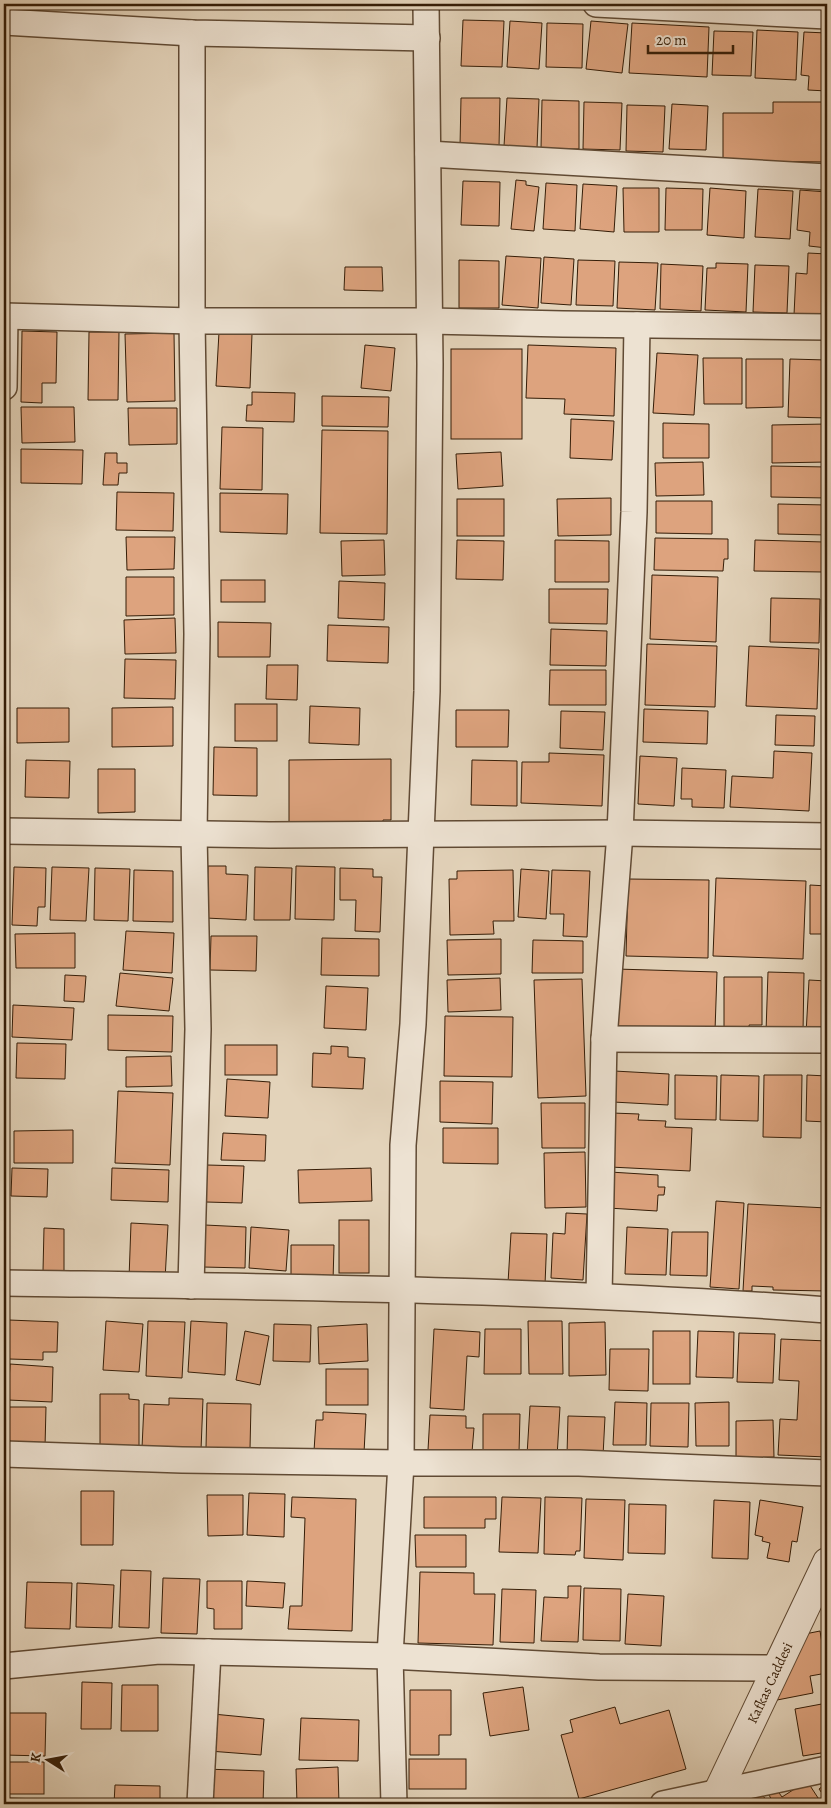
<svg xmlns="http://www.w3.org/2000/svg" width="831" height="1808" font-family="Alegreya,serif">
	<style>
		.building { fill: #dda37e; stroke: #351d07 }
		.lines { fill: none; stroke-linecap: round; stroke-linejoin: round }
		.minor-casing { stroke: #604a34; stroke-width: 28 }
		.tertiary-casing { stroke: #604a34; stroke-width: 30 }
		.minor { stroke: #ede2d2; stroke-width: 25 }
		.tertiary { stroke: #ede2d2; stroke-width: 28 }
		.labels { text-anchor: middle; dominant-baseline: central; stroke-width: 4; stroke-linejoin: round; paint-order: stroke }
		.street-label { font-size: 14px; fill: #351d07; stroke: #ede2d2 }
	</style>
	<rect width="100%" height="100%" fill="#e3d3ba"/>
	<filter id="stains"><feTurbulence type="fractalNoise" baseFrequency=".004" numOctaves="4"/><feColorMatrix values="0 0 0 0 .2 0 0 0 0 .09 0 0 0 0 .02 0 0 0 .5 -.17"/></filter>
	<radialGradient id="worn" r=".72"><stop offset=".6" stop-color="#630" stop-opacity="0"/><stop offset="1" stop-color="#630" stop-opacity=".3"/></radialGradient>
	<g class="building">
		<polygon points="463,20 504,21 502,67 461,66"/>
		<polygon points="510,21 542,23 539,69 507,67"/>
		<polygon points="591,21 628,24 622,73 586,69"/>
		<polygon points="547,23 583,24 582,68 546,67"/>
		<polygon points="632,23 709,27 707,77 629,73"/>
		<polygon points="757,30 798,32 796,80 755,78"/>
		<polygon points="714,31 753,32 751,76 712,75"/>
		<polygon points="804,32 827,33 827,91 808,90 809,76 801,75"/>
		<polygon points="461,98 500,98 499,147 460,146"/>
		<polygon points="507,98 539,99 537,148 504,146"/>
		<polygon points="542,100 579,101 579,149 541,149"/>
		<polygon points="584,102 622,103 620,150 583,149"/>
		<polygon points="773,102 827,102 827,162 723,161 723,113 773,113"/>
		<polygon points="672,104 708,106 706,150 669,149"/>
		<polygon points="627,105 665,106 663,152 626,151"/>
		<polygon points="516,180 526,181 526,185 539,187 534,231 511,229"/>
		<polygon points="463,181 500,182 499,226 461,225"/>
		<polygon points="546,183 577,185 575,231 543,229"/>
		<polygon points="583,184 617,186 614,232 580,229"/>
		<polygon points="623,188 659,188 659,232 624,232"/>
		<polygon points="666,188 703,189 702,230 665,230"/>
		<polygon points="710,188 746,191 744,238 707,235"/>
		<polygon points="758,189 793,191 790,239 755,237"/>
		<polygon points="800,190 827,192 827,248 809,246 810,232 797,230"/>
		<polygon points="808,253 827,254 827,316 794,315 796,273 807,274"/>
		<polygon points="506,256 541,258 538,308 502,305"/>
		<polygon points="544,257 574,259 571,305 541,303"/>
		<polygon points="459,260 499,261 499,308 459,308"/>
		<polygon points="578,260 615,261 613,306 576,305"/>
		<polygon points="619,262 658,263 655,310 617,308"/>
		<polygon points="716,263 748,264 746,312 705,310 707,268 716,268"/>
		<polygon points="661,264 703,266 701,311 660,309"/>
		<polygon points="755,265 789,266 787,313 753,312"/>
		<polygon points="345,267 382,267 383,291 344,290"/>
		<polygon points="22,331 57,332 56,383 42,383 42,403 21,402"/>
		<polygon points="89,332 119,332 118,400 88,400"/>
		<polygon points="219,332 252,334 250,388 216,386"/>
		<polygon points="174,333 175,401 127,402 125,334"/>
		<polygon points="365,345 395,348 391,391 361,388"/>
		<polygon points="528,345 616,348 614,416 564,414 565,399 526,398"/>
		<rect x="451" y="349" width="71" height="90"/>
		<polygon points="657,353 698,355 694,415 653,413"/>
		<polygon points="703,358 742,358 742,404 704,404"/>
		<polygon points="746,359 783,359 783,407 746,408"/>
		<polygon points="790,359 827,360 827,418 788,417"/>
		<polygon points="252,392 295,393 294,422 246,421 247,405 252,405"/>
		<polygon points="322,396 389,397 388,427 322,426"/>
		<polygon points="21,407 74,407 75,442 22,443"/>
		<polygon points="128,408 177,408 177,444 129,445"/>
		<polygon points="571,419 614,421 612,460 570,458"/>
		<polygon points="663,423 709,424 709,458 663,458"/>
		<polygon points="827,424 827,462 772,463 772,425"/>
		<polygon points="222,427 263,428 262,490 220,489"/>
		<polygon points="322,430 388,431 387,534 320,533"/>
		<polygon points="21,449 83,450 82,484 21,483"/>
		<polygon points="501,452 503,486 458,489 456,454"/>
		<polygon points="105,453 117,453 117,463 127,463 127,473 119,473 118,485 103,485"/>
		<polygon points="703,462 704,495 656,496 655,463"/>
		<polygon points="771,466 827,467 827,498 771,497"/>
		<polygon points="117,492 174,493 173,531 116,530"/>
		<polygon points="220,493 288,494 287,534 220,532"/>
		<polygon points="611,498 611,535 558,536 557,499"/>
		<rect x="457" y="499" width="47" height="37"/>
		<polygon points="656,501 712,501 712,534 656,533"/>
		<polygon points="778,504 827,505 827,535 778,534"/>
		<polygon points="126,537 175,537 174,569 127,570"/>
		<polygon points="655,538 728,539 728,559 724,559 723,571 654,570"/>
		<polygon points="384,540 385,575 342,576 341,541"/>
		<polygon points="457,540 504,541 503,580 456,579"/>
		<polygon points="555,540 609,541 609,582 555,582"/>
		<polygon points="755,540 824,542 823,572 754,571"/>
		<polygon points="652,575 718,577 716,642 650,639"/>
		<polygon points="126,577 174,577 174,615 126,616"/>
		<rect x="221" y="580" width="44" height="22"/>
		<polygon points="339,581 385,583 384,620 338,618"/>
		<polygon points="549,589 608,589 607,624 549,623"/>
		<polygon points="771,598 820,599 819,643 770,642"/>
		<polygon points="175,618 176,653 125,654 124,620"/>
		<polygon points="218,622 271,623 270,657 218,657"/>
		<polygon points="328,625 389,627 388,663 327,661"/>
		<polygon points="551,629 607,631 606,666 550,665"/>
		<polygon points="647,644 717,646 715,707 645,705"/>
		<polygon points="749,646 819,649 817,709 746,706"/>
		<polygon points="125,659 176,660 175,699 124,698"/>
		<polygon points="267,665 298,665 297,700 266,699"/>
		<polygon points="550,670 606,670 606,705 549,705"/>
		<rect x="235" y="704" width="42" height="37"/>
		<polygon points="310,706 360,708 359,745 309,743"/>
		<polygon points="173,707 173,746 112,747 112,708"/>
		<polygon points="17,708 69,708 69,742 17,743"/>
		<polygon points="644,709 708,711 707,744 643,742"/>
		<polygon points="456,710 509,710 508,747 456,747"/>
		<polygon points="561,711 605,712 603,750 560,748"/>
		<polygon points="776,715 815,716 814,746 775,745"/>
		<polygon points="214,747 257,748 257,796 213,795"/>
		<polygon points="774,751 812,753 809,811 730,807 732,776 773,778"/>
		<polygon points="549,753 604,755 602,806 521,803 522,762 549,762"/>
		<polygon points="640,756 677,758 674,806 638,804"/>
		<polygon points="391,759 391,820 383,820 383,826 289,827 289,760"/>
		<polygon points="26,760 70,761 69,798 25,797"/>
		<polygon points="472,760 517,761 517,806 471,805"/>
		<polygon points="682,768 726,770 724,808 692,807 692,799 681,799"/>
		<polygon points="98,769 135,769 135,812 98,813"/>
		<polygon points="208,866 226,866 226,874 248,875 246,920 206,918"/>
		<polygon points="296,866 335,867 334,920 295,919"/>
		<polygon points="14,867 46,868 45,907 38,907 37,926 12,925"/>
		<polygon points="52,867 89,868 86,921 50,920"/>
		<polygon points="255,867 292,868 290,920 254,920"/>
		<polygon points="95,868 130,869 128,921 94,920"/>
		<polygon points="340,868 373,869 373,877 382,877 380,932 355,931 356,900 340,900"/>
		<polygon points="521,869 549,871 546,919 518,917"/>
		<polygon points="134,870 173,871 173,922 133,921"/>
		<polygon points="513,870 514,921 493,921 494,934 450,935 449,879 457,879 457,871"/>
		<polygon points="552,870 590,871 587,937 563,936 564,914 550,914"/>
		<polygon points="716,878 806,881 803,959 713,956"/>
		<polygon points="628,879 709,880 708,958 626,956"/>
		<polygon points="810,885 827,886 827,934 810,934"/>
		<polygon points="126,931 174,933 172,973 123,970"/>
		<polygon points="75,933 75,968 16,968 15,934"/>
		<polygon points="211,936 257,936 256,971 210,970"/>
		<polygon points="322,938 379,939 379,976 321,975"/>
		<polygon points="501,939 501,974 448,975 447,940"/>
		<polygon points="533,940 583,941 583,973 532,973"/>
		<polygon points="616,969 717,972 715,1031 614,1028"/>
		<polygon points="768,972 804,973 803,1033 766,1032"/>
		<polygon points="120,973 173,978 169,1011 116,1006"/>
		<polygon points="65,975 86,976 84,1002 64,1001"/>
		<polygon points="724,977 762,977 762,1025 749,1025 750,1031 724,1031"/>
		<polygon points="500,978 501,1010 448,1012 447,980"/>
		<polygon points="582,979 586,1096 538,1098 534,980"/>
		<polygon points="809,980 827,981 827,1035 806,1034"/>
		<polygon points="326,986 368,988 366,1030 324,1028"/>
		<polygon points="13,1005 74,1008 72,1040 12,1037"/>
		<polygon points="108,1015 173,1016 172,1052 108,1050"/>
		<polygon points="445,1016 513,1017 512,1077 444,1076"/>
		<polygon points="17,1043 66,1044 65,1079 16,1078"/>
		<rect x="225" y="1045" width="52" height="30"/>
		<polygon points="331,1046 348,1047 348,1057 365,1058 363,1089 312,1087 313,1053 331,1054"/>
		<polygon points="171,1056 172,1086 126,1087 126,1057"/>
		<polygon points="614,1071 669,1074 668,1105 613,1102"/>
		<polygon points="675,1075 717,1076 716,1120 675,1119"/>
		<polygon points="721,1075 759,1076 758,1121 720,1120"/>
		<polygon points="764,1075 802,1075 801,1138 763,1137"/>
		<polygon points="807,1075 827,1076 827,1122 806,1121"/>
		<polygon points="227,1079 270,1082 268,1118 225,1116"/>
		<polygon points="440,1081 493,1082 492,1124 440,1122"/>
		<polygon points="118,1091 173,1093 170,1165 115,1163"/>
		<polygon points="541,1103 585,1103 585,1148 542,1148"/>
		<polygon points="612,1113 639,1114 638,1120 666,1121 665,1127 692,1128 690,1171 610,1167"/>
		<polygon points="443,1128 498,1128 498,1164 443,1163"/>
		<polygon points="73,1130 73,1163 14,1163 14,1131"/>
		<polygon points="223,1133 266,1135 265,1161 221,1160"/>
		<polygon points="585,1152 586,1207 545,1208 544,1153"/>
		<polygon points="207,1165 244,1166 242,1203 206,1202"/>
		<polygon points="12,1168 48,1169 47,1197 11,1196"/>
		<polygon points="112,1168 169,1170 168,1202 111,1200"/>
		<polygon points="371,1168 372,1201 299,1203 298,1170"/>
		<polygon points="610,1172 658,1175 658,1187 665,1187 664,1195 658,1195 657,1211 608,1208"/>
		<polygon points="716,1201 744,1203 739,1289 710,1287"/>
		<polygon points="748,1204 827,1208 827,1291 773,1290 773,1287 752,1286 752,1291 743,1291"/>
		<polygon points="566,1213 587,1214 583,1280 551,1278 553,1233 565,1234"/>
		<rect x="339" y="1220" width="30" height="53"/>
		<polygon points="131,1223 168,1225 165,1280 129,1279"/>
		<polygon points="205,1225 246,1227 245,1268 203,1267"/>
		<polygon points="251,1227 289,1230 286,1271 249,1268"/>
		<polygon points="627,1227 668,1229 666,1275 625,1274"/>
		<polygon points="44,1228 64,1229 64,1271 43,1271"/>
		<polygon points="672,1232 708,1232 707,1276 670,1275"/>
		<polygon points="511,1233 547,1234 545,1285 508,1283"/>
		<polygon points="291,1245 334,1245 333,1282 291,1282"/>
		<polygon points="9,1320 58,1322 57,1352 43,1352 43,1360 9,1359"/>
		<polygon points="106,1321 143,1324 139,1372 103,1370"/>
		<polygon points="148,1321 185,1322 182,1378 146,1376"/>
		<polygon points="191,1321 227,1323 225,1375 188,1372"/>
		<polygon points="528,1321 562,1321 563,1374 529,1374"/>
		<polygon points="605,1322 606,1375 569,1376 569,1323"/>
		<polygon points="274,1324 311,1325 310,1362 273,1361"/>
		<polygon points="367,1324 368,1361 319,1364 318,1327"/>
		<polygon points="434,1329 480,1332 479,1357 467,1356 464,1410 430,1408"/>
		<polygon points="485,1329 521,1329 521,1374 484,1374"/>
		<polygon points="245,1331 269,1336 260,1385 236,1380"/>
		<rect x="653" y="1331" width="37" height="53"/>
		<polygon points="698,1331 734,1332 733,1378 696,1377"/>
		<polygon points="739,1333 775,1334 773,1383 737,1382"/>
		<polygon points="781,1339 827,1341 827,1457 778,1455 780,1419 797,1420 799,1381 779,1380"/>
		<polygon points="610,1349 649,1349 648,1391 609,1390"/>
		<polygon points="10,1364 53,1367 52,1402 8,1400"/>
		<rect x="326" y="1369" width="42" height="36"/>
		<polygon points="100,1394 129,1394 129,1399 139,1400 139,1448 100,1448"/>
		<polygon points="169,1398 203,1399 201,1450 142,1448 144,1404 169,1405"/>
		<polygon points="615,1402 647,1403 646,1445 613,1445"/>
		<polygon points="729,1402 729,1446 696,1446 695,1403"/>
		<polygon points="207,1403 251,1404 250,1449 206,1448"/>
		<polygon points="651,1403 689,1403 688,1447 650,1446"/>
		<polygon points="530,1406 560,1407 557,1457 527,1455"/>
		<polygon points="9,1407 46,1407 45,1447 8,1446"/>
		<polygon points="323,1412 366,1414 364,1453 314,1451 316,1420 323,1420"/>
		<polygon points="483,1414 520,1414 519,1453 483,1453"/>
		<polygon points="430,1415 466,1416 466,1428 474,1428 472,1452 428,1450"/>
		<polygon points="568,1416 605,1417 603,1456 567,1455"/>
		<polygon points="773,1420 774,1457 736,1458 736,1421"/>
		<polygon points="81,1491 114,1491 113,1545 81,1545"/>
		<polygon points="249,1493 285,1494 284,1537 247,1535"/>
		<polygon points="207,1495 243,1495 243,1535 208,1536"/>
		<polygon points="292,1497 356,1499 352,1631 288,1629 290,1606 302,1606 305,1518 291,1517"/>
		<polygon points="424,1497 496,1497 496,1519 485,1519 485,1528 424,1528"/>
		<polygon points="502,1497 541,1498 538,1553 499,1552"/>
		<polygon points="545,1497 582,1498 580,1551 576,1551 575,1555 544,1554"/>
		<polygon points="586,1499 625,1500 623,1560 584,1558"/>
		<polygon points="714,1500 750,1502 748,1559 712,1558"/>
		<polygon points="760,1500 803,1507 797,1542 792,1541 789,1562 767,1558 770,1543 762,1541 763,1537 755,1535"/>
		<polygon points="629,1504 666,1505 665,1554 628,1553"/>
		<polygon points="415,1535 466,1535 466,1567 416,1567"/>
		<polygon points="121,1570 151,1571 149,1628 119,1627"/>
		<polygon points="420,1572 474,1573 474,1594 495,1594 493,1645 418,1643"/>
		<polygon points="163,1578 200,1579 197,1634 161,1633"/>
		<polygon points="207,1581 242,1581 242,1629 214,1629 214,1609 207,1608"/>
		<polygon points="247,1581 285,1583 283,1608 246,1606"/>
		<polygon points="27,1582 72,1583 70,1629 25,1628"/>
		<polygon points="77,1583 114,1585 112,1628 76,1627"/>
		<polygon points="568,1586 581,1586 578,1642 541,1641 544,1597 568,1598"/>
		<polygon points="584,1588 621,1589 620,1641 583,1640"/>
		<polygon points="502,1589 536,1590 534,1643 500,1642"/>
		<polygon points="628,1594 664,1596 661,1646 625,1644"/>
		<polygon points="820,1631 827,1673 810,1676 813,1693 772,1701 795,1636"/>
		<polygon points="82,1682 112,1683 111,1729 81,1729"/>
		<polygon points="122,1685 158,1685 158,1731 121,1731"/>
		<polygon points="523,1687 529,1730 490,1736 483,1693"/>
		<polygon points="410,1690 451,1690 451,1735 439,1735 439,1755 410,1755"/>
		<polygon points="827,1703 827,1752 803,1756 795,1709"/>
		<polygon points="615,1707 620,1724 669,1710 686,1769 579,1799 561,1735 573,1732 570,1720"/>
		<polygon points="4,1713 46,1713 45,1756 4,1755"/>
		<polygon points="213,1714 264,1719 261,1755 209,1751"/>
		<polygon points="301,1718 359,1720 358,1761 299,1760"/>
		<rect x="409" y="1759" width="57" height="30"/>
		<rect x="4" y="1762" width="40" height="32"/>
		<polygon points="338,1767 339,1804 297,1804 296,1769"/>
		<polygon points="204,1769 264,1771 263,1804 203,1804"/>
		<polygon points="807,1781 822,1804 774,1804 769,1795 777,1790 782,1797"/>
		<polygon points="827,1783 827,1800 819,1789"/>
		<polygon points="115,1785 160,1786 160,1804 114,1804"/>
		<polygon points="758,1789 769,1804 736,1804"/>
		<polygon points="4,1798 47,1799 47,1804 4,1804"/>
	</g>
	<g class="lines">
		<defs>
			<g id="minor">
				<polyline points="596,4 827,16"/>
				<polyline points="4,22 192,33 427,38"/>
				<polyline points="428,154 827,177"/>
				<polyline points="4,316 192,321 429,321 563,324 827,327"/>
				<polyline points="4,387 5,316"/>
				<polyline points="4,831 270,835 620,833 827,836"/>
				<polyline points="604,1039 827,1040"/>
				<path d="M4,1283C278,1287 553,1289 827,1310"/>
				<polyline points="191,1286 198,1029 194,834 197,634 192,321 192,33"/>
				<polyline points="599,1296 604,1039 620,833 634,512 637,325"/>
				<polyline points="4,1454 182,1460 401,1463 579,1463 827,1473"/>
				<polyline points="4,1666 159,1651 390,1656 599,1667 777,1668"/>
				<polyline points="200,1804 208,1652"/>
				<polyline points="394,1804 390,1656 401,1463 403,1145 413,1024 427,691 430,364 426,4"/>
				<polyline points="663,1804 827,1769"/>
			</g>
			<polyline id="tertiary" points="712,1804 827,1562"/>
		</defs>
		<use href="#minor" class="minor-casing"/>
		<use href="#tertiary" class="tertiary-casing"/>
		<use href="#minor" class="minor"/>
		<use href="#tertiary" class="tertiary"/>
	</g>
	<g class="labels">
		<g class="street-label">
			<text transform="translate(770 1683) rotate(-65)">Kafkas Caddesi</text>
		</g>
	</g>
	<rect width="831" height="1808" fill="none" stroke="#e3d3ba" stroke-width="20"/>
	<rect x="5" y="5" width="821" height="1798" fill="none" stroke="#351d07" stroke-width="2.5"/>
	<rect x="10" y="10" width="811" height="1788" fill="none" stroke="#351d07"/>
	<g transform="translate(48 1760) rotate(281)" stroke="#ede2d2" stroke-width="4" paint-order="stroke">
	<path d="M0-4L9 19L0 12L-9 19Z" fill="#351d07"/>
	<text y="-8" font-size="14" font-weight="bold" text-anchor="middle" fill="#351d07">K</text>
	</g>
	<path d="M648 45v8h85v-8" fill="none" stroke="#351d07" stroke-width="2.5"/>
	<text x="656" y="45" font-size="15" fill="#351d07" stroke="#ede2d2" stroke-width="4" paint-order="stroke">20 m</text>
	<rect width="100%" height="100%" filter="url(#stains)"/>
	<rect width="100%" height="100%" fill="url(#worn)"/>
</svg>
